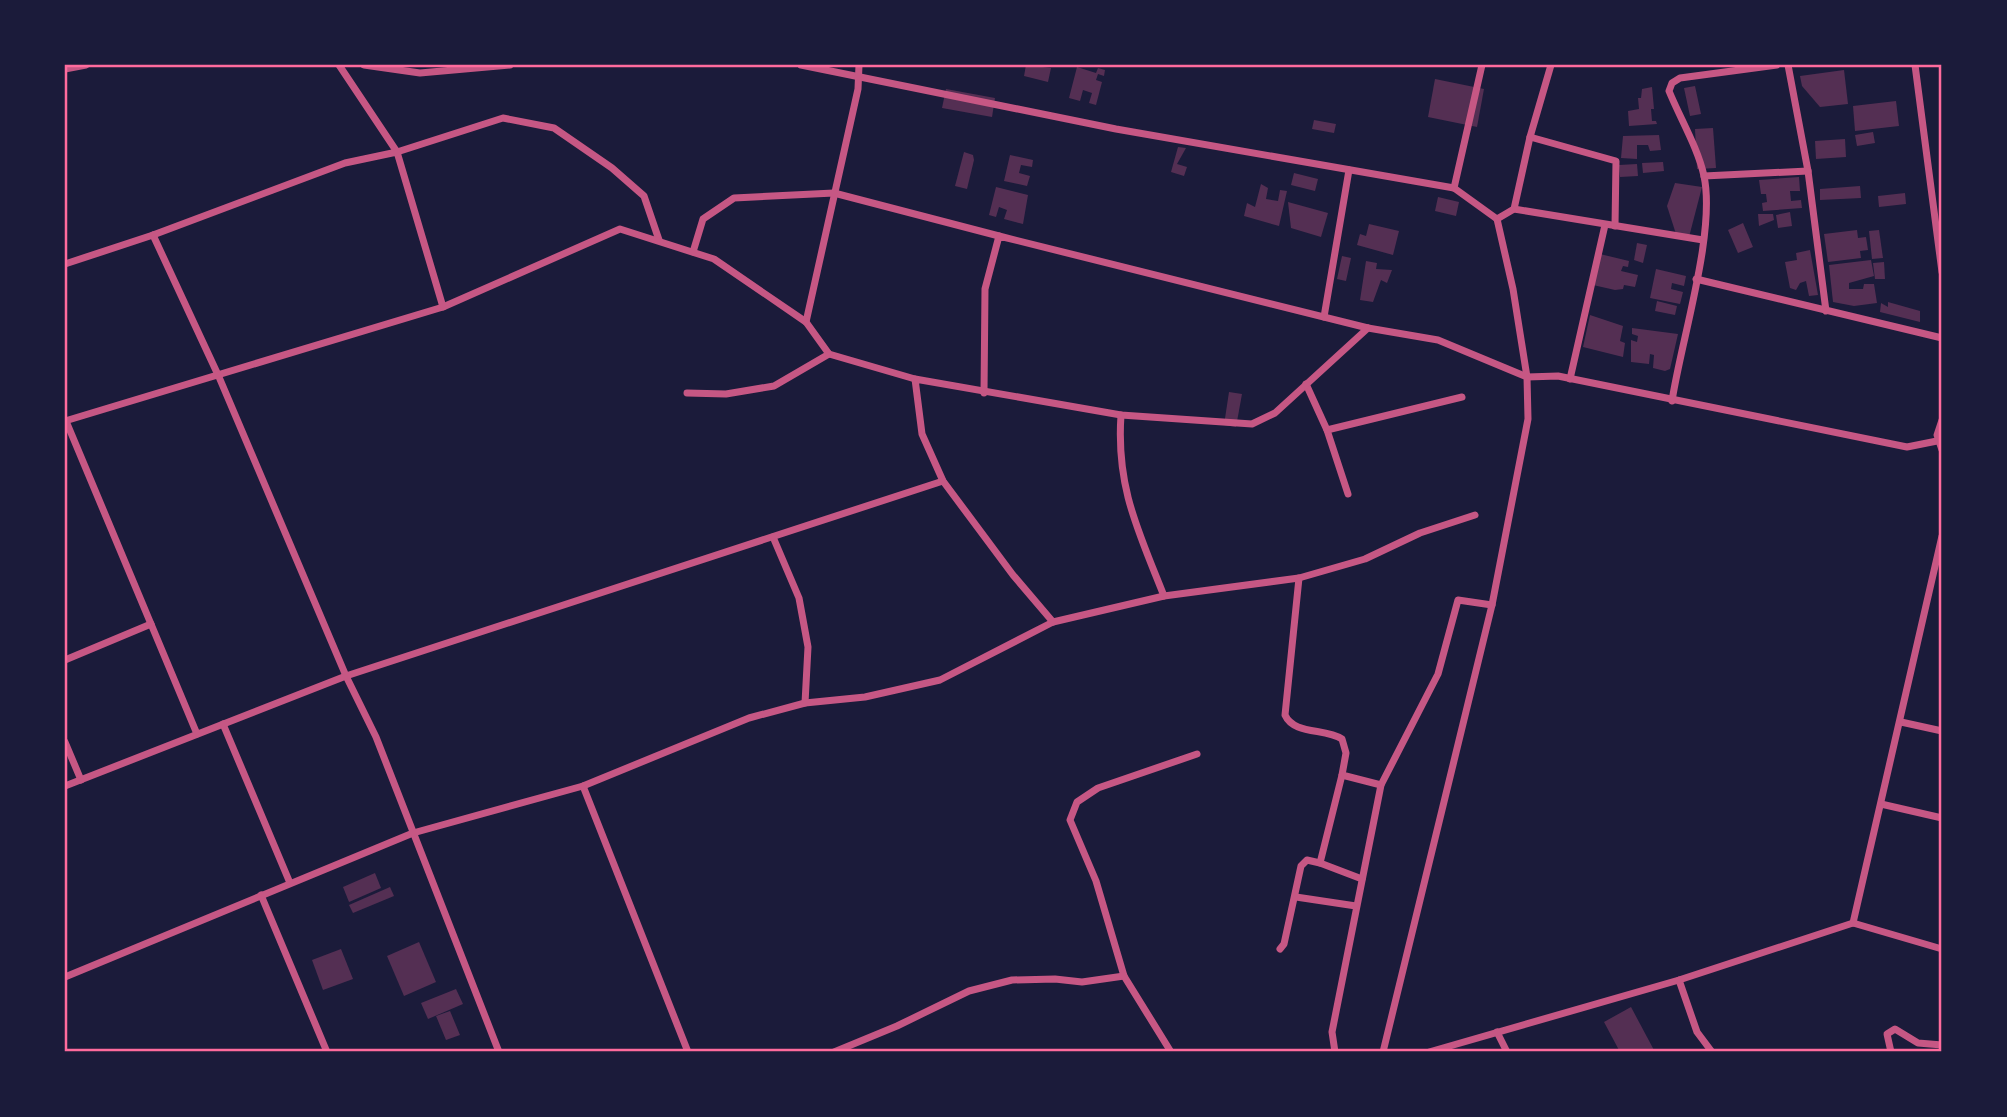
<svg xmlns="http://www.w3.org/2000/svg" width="2007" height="1117" font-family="'Noto Sans',sans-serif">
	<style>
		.building { fill: #542f53 }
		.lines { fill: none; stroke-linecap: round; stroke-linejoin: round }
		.minor { stroke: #c65784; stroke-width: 7 }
		.neatline { fill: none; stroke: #ff6b9d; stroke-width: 2.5 }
	</style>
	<rect width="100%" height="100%" fill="#1b1b3a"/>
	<g class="building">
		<polygon points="1026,65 1051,68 1048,82 1024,76"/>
		<polygon points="1077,67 1096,73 1098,68 1105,70 1104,76 1098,74 1096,80 1102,82 1096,105 1089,103 1092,93 1083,90 1080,101 1069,98"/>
		<polygon points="1844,70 1848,104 1820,107 1802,86 1800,76"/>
		<polygon points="1435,79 1484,89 1477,127 1428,117"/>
		<polygon points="1695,86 1701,114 1690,116 1684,88"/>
		<polygon points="1652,87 1654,109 1651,109 1652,121 1656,121 1657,124 1629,126 1628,111 1639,109 1638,98 1641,98 1642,89"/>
		<polygon points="946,89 995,98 992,117 942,108"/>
		<polygon points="1896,101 1899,126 1855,131 1853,106"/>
		<polygon points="1314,120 1336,124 1334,133 1312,129"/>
		<polygon points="1713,128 1716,168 1697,169 1695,129"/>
		<polygon points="1873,132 1875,143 1857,146 1855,135"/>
		<polygon points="1659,135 1661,150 1650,151 1648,145 1637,145 1637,159 1621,158 1623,136"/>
		<polygon points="1845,139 1846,157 1816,159 1815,141"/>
		<polygon points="1178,147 1186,148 1177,164 1187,167 1184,176 1171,172"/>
		<polygon points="964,152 973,155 974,160 967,189 955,186"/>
		<polygon points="1010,155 1033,160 1032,167 1021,165 1019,173 1030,176 1027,186 1004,181"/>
		<polygon points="1663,162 1664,171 1643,173 1642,163"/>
		<polygon points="1637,164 1638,176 1620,177 1619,165"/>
		<polygon points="1294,173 1318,179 1315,191 1291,185"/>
		<polygon points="1799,177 1800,191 1790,191 1791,201 1801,200 1802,208 1763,211 1762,203 1767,202 1766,194 1761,194 1759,180"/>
		<polygon points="1675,183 1702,187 1689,237 1676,234 1667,206"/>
		<polygon points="1261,184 1268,188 1266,199 1278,201 1280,190 1287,191 1279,226 1244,216 1247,203 1255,207"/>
		<polygon points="1860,186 1861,198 1820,200 1820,189"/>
		<polygon points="996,187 1028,195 1023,224 1004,219 1007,210 999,207 996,217 989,215"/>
		<polygon points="1905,193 1906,204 1879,207 1878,196"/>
		<polygon points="1438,197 1459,202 1456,216 1435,211"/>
		<polygon points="1288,202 1328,213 1321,237 1291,228"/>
		<polygon points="1790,212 1792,226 1778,228 1776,215"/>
		<polygon points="1758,214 1773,214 1774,220 1759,226"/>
		<polygon points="1743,223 1753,247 1738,253 1728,230"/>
		<polygon points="1369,224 1399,231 1393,255 1357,245 1360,234 1366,236"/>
		<polygon points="1857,230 1858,238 1866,237 1868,250 1860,251 1861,258 1828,262 1824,234"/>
		<polygon points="1879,230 1883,258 1872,259 1869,231"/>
		<polygon points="1637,243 1647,245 1643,263 1634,260"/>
		<polygon points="1810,250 1818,295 1809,296 1806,281 1800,283 1796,290 1790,288 1785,262 1797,260 1796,253"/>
		<polygon points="1600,254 1629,261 1628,267 1623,266 1621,271 1638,275 1635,287 1624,285 1623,289 1615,290 1593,285"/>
		<polygon points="1342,256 1351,258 1346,281 1337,279"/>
		<polygon points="1871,260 1874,276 1849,283 1849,289 1863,289 1864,284 1874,284 1877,303 1854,306 1833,302 1829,265"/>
		<polygon points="1366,261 1377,263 1376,269 1392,270 1387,283 1381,280 1373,302 1360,300"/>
		<polygon points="1884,262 1885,279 1875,279 1873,263"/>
		<polygon points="1656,269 1686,276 1684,286 1672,283 1671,289 1683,292 1680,304 1650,298"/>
		<polygon points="1657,301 1677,306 1675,315 1655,311"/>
		<polygon points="1888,302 1920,311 1920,322 1880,312 1881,303 1888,307"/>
		<polygon points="1590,315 1623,326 1620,341 1625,343 1623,357 1583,347"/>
		<polygon points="1632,328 1678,334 1670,369 1665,371 1653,368 1654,355 1650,354 1649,364 1631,362 1631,340 1637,342 1638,336 1632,334"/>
		<polygon points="1229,392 1242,394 1236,427 1224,425"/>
		<polygon points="375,873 381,888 349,902 343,887"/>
		<polygon points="390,887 394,896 353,913 349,905"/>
		<polygon points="419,942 436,982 404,996 387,956"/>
		<polygon points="341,949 353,979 323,990 312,960"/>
		<polygon points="456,989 463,1004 428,1019 421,1003"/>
		<polygon points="1631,1007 1655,1052 1620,1052 1604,1022"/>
		<polygon points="450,1011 460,1035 446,1040 436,1016"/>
	</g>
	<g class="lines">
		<g class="minor">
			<polyline points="339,65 397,152 503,118 554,128 612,168 644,196 659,240"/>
			<polyline points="364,65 420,73 510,65"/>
			<polyline points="801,65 1116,129 1454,188 1497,219 1514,209 1703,240"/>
			<polyline points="859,65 858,89 806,322 829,354 915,379"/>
			<polyline points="1788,65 1808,171 1826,311"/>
			<polyline points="1915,65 1942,272"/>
			<polyline points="65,69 86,65"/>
			<polyline points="1530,137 1616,161 1615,226"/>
			<polyline points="1704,176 1808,171"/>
			<polyline points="1454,188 1482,65"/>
			<polyline points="1514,209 1530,137 1551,65"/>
			<polyline points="1497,219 1513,289 1527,377 1558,376 1907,447 1937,441"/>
			<polyline points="153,235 219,377 346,676 376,737 499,1052"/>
			<polyline points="693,252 703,219 734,198 834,193 999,236"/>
			<polyline points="65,264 153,235 345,163 397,152 443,307"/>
			<polyline points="1696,279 1942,338"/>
			<polyline points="1324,317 1349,170"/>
			<polyline points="1570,379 1605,225"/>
			<polyline points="1306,384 1327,430 1348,494"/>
			<polyline points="687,393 726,394 774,386 829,354"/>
			<polyline points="984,393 985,289 999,236 1368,328 1438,340 1527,377 1528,419 1492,605 1383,1052"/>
			<path d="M1672,401C1681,341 1716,233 1704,176C1698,148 1680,118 1669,91L1672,83L1680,78L1777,65"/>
			<path d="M1121,415C1116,487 1138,530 1164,596"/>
			<polyline points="1942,420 1937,435 1942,450"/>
			<polyline points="65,421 443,307 620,229 714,259 806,322"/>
			<polyline points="66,421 151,624"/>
			<polyline points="1327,430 1462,397"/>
			<polyline points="773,537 799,598 808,647 805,703"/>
			<path d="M1299,578L1285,715C1294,735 1325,728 1342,739L1346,753L1342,775L1381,785"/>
			<polyline points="1053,622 1013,575 943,481 922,434 915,379 1121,415 1252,424 1275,413 1368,328"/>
			<polyline points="65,660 151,624 197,734"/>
			<polyline points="1901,722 1942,731"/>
			<polyline points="223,724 290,883"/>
			<polyline points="65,742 81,780"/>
			<polyline points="1342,775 1320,863 1362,879"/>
			<polyline points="65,786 346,676 943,481"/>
			<polyline points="583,786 688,1052"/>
			<polyline points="1881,804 1942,818"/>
			<polyline points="261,895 327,1052"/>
			<polyline points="1296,897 1356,906"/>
			<polyline points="1853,923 1942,536"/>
			<polyline points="1280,949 1284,944 1301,866 1307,860 1320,863"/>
			<polyline points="65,977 413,833 583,786 749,718 805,703 865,697 940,680 1053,622 1164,596 1299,578 1365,559 1420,533 1475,515"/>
			<polyline points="1679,980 1697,1032 1712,1052"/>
			<polyline points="1497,1032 1507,1052"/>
			<polyline points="834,1052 897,1026 969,991 1012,980 1055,979 1082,982 1124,976"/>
			<polyline points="1171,1052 1124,976 1096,881 1070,820 1077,802 1098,788 1197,754"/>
			<polyline points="1335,1052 1332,1032 1381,785 1438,674 1458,600 1492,605"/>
			<polyline points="1429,1052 1679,980 1853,923 1942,949"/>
			<polyline points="1891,1052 1887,1034 1895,1029 1918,1043 1942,1045"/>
		</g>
	</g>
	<rect width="2007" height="1117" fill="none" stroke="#1b1b3a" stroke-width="133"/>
	<rect x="66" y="66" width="1874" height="984" class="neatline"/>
</svg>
